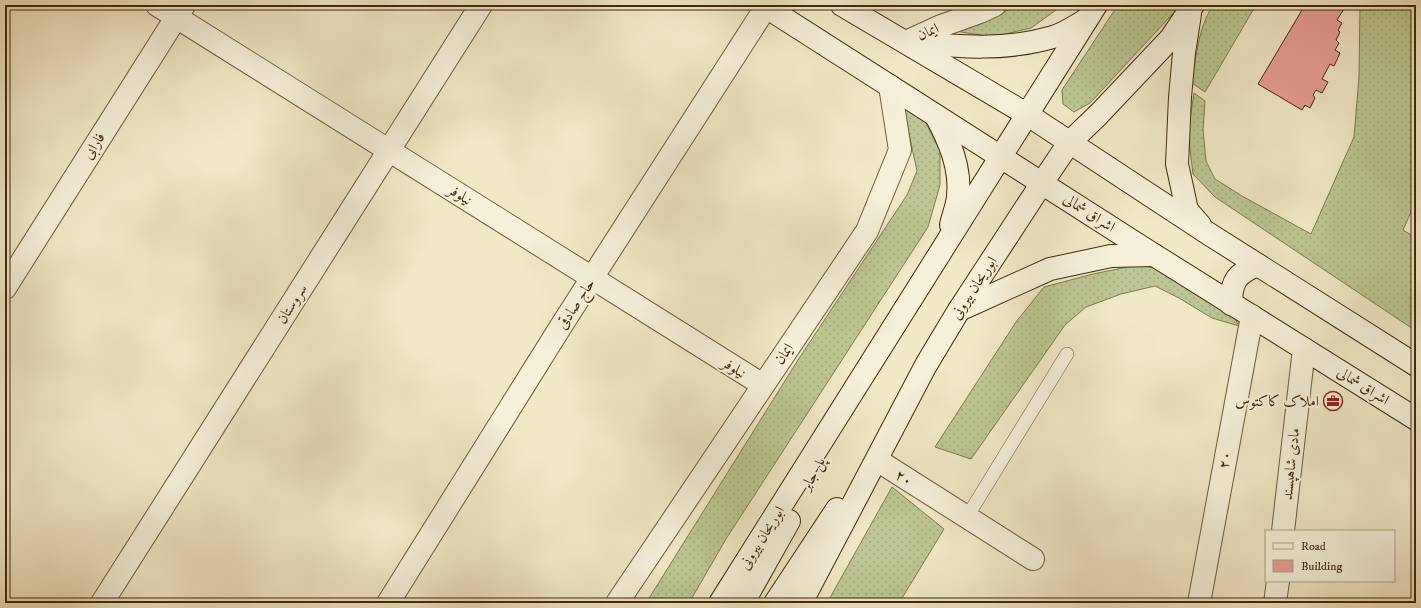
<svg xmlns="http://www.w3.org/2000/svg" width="1421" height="608" font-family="'IM FELL DW Pica',Amiri,serif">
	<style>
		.grass { fill: url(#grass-dots); stroke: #7e784e }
		.building { fill: #e89e93; stroke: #412a09 }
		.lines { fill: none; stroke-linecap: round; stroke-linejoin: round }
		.service-casing { stroke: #6d5a38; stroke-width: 14 }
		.minor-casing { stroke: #6d5a38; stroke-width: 24 }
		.secondary-casing { stroke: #412a09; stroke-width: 24 }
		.service { stroke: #f6f0d9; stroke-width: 13 }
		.minor { stroke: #f6f0d9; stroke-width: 22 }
		.secondary { stroke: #f6f0d9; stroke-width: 22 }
		.labels { text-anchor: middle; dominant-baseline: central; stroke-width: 4; stroke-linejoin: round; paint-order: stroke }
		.street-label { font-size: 15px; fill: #412a09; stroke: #f6f0d9 }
		.poi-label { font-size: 15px; fill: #412a09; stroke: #f6f0d9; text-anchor: end }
	</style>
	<defs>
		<pattern id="grass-dots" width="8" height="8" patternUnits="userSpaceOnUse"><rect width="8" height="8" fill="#bcc593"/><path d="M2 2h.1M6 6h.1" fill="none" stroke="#a3a97d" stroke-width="1.8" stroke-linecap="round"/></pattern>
	</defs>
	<rect width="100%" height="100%" fill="#f1e8c5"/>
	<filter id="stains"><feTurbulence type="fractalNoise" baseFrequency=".005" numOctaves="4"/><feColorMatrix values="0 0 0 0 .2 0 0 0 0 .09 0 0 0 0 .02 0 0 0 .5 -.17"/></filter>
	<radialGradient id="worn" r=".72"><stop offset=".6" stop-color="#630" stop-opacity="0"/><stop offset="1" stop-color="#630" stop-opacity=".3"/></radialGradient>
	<g class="grass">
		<polygon points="1018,5 1063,5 1031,28 993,37 948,30 984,22"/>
		<polygon points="1118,5 1181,5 1090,103 1074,112 1063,104 1062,90"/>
		<path d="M1213,5H1256L1205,92L1192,83C1196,56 1198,29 1213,5Z"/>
		<polygon points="1360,5 1416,5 1416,201 1403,230 1416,238 1416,331 1215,197 1193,174 1188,133 1194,93 1205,101 1203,130 1206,161 1215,179 1242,196 1311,234 1354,137 1359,77"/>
		<polygon points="903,106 925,121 940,151 940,185 928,227 726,539 689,603 646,603 798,360 907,195 917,171"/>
		<polygon points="1137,265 1162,269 1232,313 1239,326 1212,318 1179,298 1155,286 1121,294 1086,307 1065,325 971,459 935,447 1016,322 1044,287 1093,274"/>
		<polygon points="892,487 944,529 899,603 827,603"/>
	</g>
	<polygon class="building" points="1305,5 1338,5 1344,9 1337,20 1342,23 1338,30 1340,32 1336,40 1339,43 1335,50 1340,53 1334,66 1330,64 1322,79 1328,82 1322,93 1316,90 1313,95 1315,98 1310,108 1305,105 1302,110 1258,84"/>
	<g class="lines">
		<defs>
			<polyline id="service" points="967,517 1067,354"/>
			<g id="minor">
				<polyline points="157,5 763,385"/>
				<polyline points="906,42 941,26 980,12 995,5"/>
				<polyline points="5,288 184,5"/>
				<polyline points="877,460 1033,559"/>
				<polyline points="1283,531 1304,349"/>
				<polyline points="102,603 481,5"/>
				<polyline points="388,603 563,323 766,7"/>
				<polyline points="617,603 867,231 900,150 890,86"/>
				<polyline points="1199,603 1252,316"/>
				<polyline points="1275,603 1278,581"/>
			</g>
			<g id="secondary">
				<polyline points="763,5 1154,255 1416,419"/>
				<polyline points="842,5 1028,115 1209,234 1416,365"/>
				<polyline points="1190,14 1184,53 1180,97 1177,164 1187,210 1200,225"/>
				<path d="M911,42C960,47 1005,51 1053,37C1064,34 1075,26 1086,20"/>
				<path d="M936,116C950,142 961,168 958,197C957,206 953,216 951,225"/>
				<path d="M1231,304C1231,281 1237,273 1258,265"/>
				<polyline points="959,310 1050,269 1111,256 1154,255"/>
				<polyline points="720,603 1096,5"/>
				<polyline points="743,603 789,521"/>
				<polyline points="775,603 837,509"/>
				<polyline points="801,603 926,365 959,310 1042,183 1069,143 1099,114 1171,38 1193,5"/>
			</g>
		</defs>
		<use href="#service" class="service-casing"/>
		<use href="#minor" class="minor-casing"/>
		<use href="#secondary" class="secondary-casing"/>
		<use href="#service" class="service"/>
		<use href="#minor" class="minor"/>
		<use href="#secondary" class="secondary"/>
	</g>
	<defs>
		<symbol id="office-ring" viewBox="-11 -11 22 22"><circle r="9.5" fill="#f6f0d9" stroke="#8f2418" stroke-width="1.5"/><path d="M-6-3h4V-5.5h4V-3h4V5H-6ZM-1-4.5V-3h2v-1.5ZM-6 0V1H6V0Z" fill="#8f2418"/></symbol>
	</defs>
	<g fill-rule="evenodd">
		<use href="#office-ring" x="1322" y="390" width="22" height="22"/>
	</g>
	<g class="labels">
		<g class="street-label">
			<text transform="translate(928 32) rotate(-24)">ایمان</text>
			<text transform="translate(94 146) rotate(-58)">فارابی</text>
			<text transform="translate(460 195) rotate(32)">نیلوفر</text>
			<text transform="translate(1089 213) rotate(33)">اشراق شمالی</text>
			<text transform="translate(974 288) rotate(-57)">ابوریحان بیرونی</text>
			<text transform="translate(292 304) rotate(-58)">سروستان</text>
			<text transform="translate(576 304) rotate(-57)">حاج صادقی</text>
			<text transform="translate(784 354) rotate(-56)">ایمان</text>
			<text transform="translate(734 368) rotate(32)">نیلوفر</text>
			<text transform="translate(1363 386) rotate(32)">اشراق شمالی</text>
			<text transform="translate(1225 460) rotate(-80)">۲۰</text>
			<text transform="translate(1291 464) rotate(-84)">مادی شاهپسند</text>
			<text transform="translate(813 474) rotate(-62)">پل جابر</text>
			<text transform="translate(904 478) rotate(32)">۲۰</text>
			<text transform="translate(762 538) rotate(-58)">ابوریحان بیرونی</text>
		</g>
		<g class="poi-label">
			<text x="1319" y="401">املاک کاکتوس</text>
		</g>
	</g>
	<rect width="1421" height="608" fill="none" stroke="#f1e8c5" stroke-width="20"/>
	<rect x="6" y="6" width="1409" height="596" fill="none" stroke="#412a09" stroke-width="2"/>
	<rect x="10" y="10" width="1401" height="588" fill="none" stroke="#412a09"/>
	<rect x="1265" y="530" width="130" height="52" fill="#f6f0d9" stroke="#aea186"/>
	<rect x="1273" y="543" width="20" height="6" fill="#f6f0d9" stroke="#aea186"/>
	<text x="1301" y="550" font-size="12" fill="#412a09">Road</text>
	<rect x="1273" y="560" width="20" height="12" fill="#e89e93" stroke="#aea186"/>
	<text x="1301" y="570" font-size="12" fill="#412a09">Building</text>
	<rect width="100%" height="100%" filter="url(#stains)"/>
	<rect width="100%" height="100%" fill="url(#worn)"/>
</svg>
